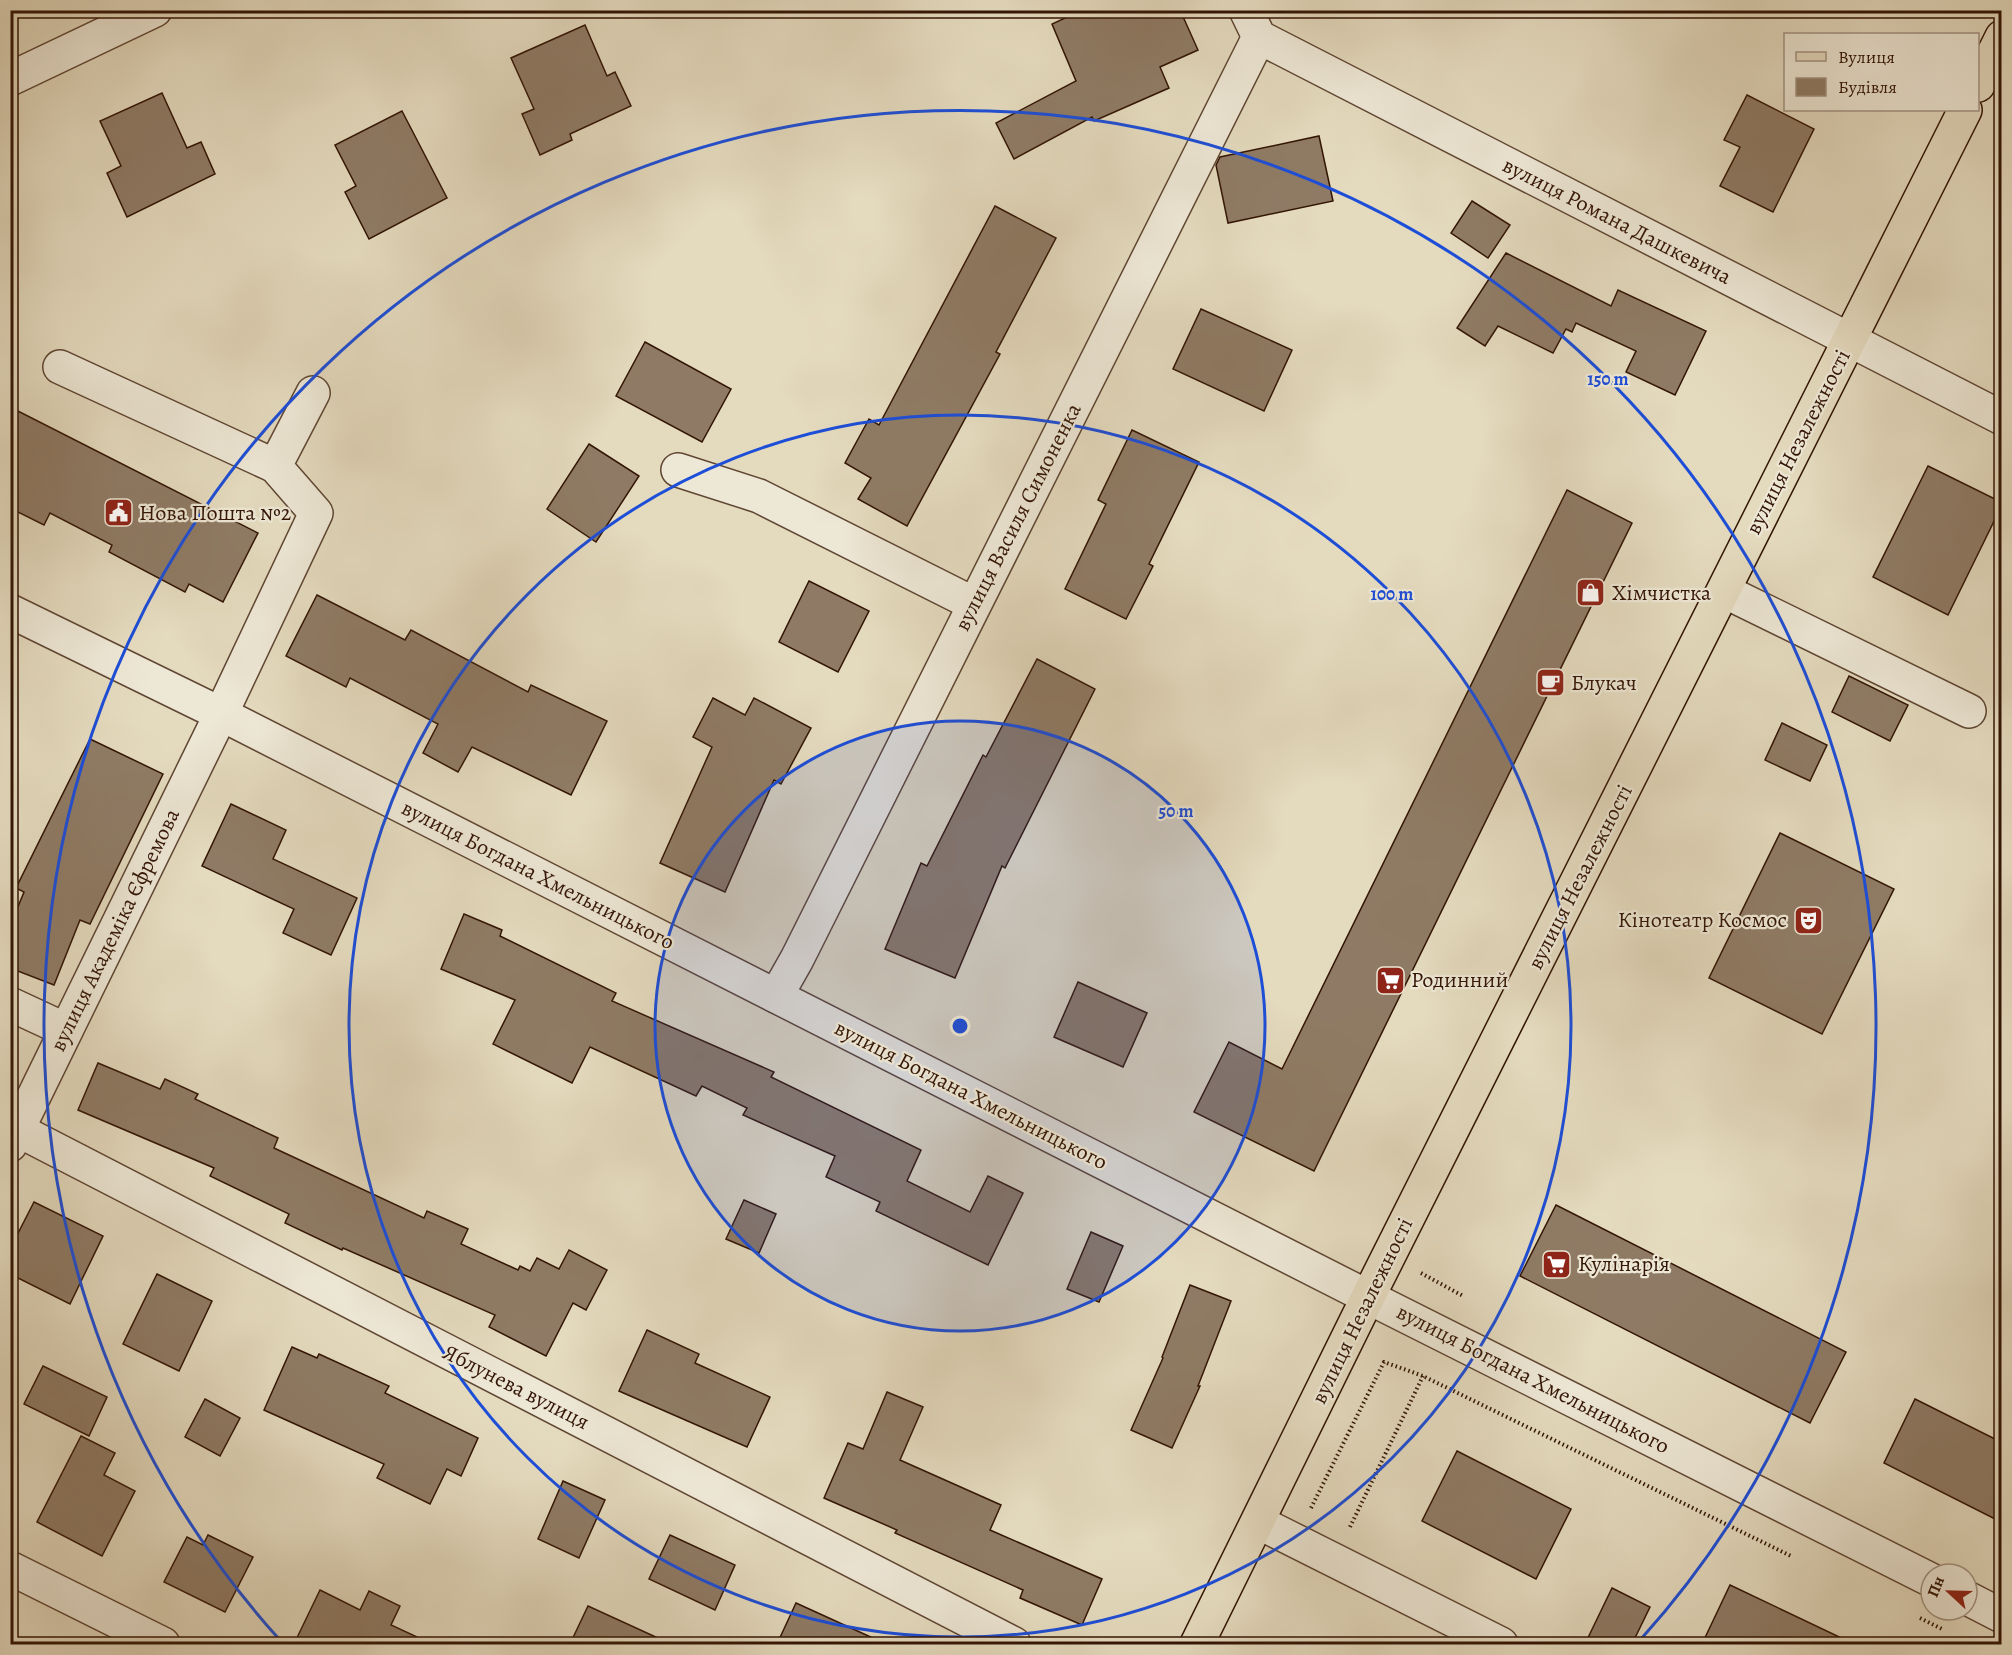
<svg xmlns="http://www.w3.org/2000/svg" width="2012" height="1655" font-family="Alegreya,serif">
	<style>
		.building { fill: #8f7b65; stroke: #331505; stroke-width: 1.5 }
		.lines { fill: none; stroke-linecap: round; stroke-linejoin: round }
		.minor-casing { stroke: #5f4633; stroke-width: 36 }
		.major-casing { stroke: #331505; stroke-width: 36 }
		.path { stroke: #331505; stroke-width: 4; stroke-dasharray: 1.5 3; stroke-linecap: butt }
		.minor { stroke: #ede7d5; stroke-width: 33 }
		.major { stroke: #e4dabe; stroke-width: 33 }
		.ring { fill: none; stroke: #1d4ed8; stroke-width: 3 }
		.labels { text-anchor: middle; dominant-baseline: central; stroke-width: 4.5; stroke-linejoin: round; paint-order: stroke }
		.street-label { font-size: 22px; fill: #331505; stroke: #ede7d5 }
		.poi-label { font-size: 22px; fill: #331505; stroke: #ede7d5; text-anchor: start }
		.centre { fill: #1d4ed8; stroke: #ede7d5; stroke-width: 3 }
		.ring-label { font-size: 18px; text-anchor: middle; font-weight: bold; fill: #1d4ed8; stroke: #ede7d5; stroke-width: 4.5; stroke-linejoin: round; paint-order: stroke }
	</style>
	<rect width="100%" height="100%" fill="#e4dabe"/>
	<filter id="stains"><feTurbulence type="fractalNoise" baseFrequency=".00333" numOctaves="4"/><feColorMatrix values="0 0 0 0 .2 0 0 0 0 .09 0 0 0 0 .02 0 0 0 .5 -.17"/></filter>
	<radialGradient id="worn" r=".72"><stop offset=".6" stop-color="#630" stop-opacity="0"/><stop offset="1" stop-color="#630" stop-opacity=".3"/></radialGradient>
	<g class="building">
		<polygon points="1082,10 1180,10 1198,50 1160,67 1169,88 1094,121 1092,117 1014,159 996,123 1076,81 1052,24"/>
		<polygon points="585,25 607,76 615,72 631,106 570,134 572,140 540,155 522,114 534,109 511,58"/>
		<polygon points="162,93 187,148 201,142 215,174 127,217 107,173 121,166 100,121"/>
		<polygon points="1747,95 1814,129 1773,212 1720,186 1740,147 1724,140"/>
		<polygon points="402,111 447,198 369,239 345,192 356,186 335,145"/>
		<polygon points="1319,136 1333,201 1228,223 1216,165 1220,157"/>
		<polygon points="1472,201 1510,225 1488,258 1451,233"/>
		<polygon points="995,206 1056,238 996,352 1000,354 907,526 858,499 871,478 845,463 869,419 879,425"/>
		<polygon points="1506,253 1611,306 1618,290 1706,331 1675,395 1626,372 1636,351 1576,323 1572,332 1566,329 1553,353 1498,326 1485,346 1457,328"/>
		<polygon points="1201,309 1292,350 1264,411 1173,369"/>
		<polygon points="645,342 731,389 702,442 616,396"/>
		<polygon points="10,407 258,533 223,602 189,584 185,592 109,552 112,545 50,513 44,525 10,508"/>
		<polygon points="1132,430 1199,462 1149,564 1153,566 1126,619 1065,589 1106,504 1098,500"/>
		<polygon points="589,444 639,476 596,542 547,509"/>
		<polygon points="1928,466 2001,502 2001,507 1948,615 1873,577"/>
		<polygon points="1567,490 1632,523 1314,1171 1194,1112 1229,1042 1282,1069"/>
		<polygon points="809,581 869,611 838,672 779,642"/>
		<polygon points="317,595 405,640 411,630 528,692 531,685 607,721 571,795 472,747 458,772 423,753 438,724 350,678 346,687 286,656"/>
		<polygon points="1037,659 1095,689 1005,868 1002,866 955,978 885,949 921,863 927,866 983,755 986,757"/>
		<polygon points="1849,676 1908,705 1890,741 1832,712"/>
		<polygon points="713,698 745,715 754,698 811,728 781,784 774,780 725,892 660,863 712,747 693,737"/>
		<polygon points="1782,723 1827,745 1810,781 1765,760"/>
		<polygon points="90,739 163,774 90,924 80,920 54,985 10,968 10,926 24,892 16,888"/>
		<polygon points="231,804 286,830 273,859 357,898 331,955 283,933 294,909 202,866"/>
		<polygon points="1780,833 1894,889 1822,1034 1709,978"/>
		<polygon points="464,914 502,930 500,936 616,993 612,1001 774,1072 771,1077 921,1150 907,1181 970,1212 988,1176 1023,1193 988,1265 876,1211 880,1202 826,1177 835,1156 743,1115 747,1108 702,1086 696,1096 590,1047 572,1083 493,1044 515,1000 441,969"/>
		<polygon points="1078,982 1147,1013 1123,1067 1054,1037"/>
		<polygon points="98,1063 160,1089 165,1079 198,1094 195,1099 278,1138 274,1148 424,1218 427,1211 468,1229 461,1244 518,1270 520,1266 530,1271 537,1258 559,1269 569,1250 607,1270 586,1310 573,1303 546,1356 489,1327 495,1315 343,1248 342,1250 285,1223 289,1214 210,1176 214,1168 78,1110"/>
		<polygon points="744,1200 776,1214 759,1253 726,1239"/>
		<polygon points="34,1202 103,1236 70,1304 10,1274 10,1249"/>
		<polygon points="1556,1205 1846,1352 1810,1423 1520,1276"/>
		<polygon points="1091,1232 1123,1246 1099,1302 1067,1289"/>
		<polygon points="157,1274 212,1301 179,1371 123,1344"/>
		<polygon points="1190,1285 1231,1301 1198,1386 1200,1386 1172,1448 1131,1430 1163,1358 1162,1357"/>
		<polygon points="647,1330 699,1354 695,1363 770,1397 747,1447 619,1391"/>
		<polygon points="292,1347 317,1358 319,1354 389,1386 385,1393 478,1438 461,1476 447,1469 430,1504 377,1478 384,1464 264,1410"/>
		<polygon points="43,1366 107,1397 89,1436 24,1404"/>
		<polygon points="887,1392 923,1407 900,1460 1001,1505 990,1530 1102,1579 1082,1625 1020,1598 1023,1590 895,1533 897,1530 824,1498 848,1443 863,1449"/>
		<polygon points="205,1399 240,1418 220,1456 185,1437"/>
		<polygon points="1915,1399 2001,1442 2001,1522 1884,1463"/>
		<polygon points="81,1436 115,1453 104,1475 135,1491 102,1556 37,1522"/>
		<polygon points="1457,1451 1571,1509 1536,1579 1422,1521"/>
		<polygon points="563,1481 605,1500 579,1558 538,1539"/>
		<polygon points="208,1535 253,1557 225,1612 164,1582 187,1537 203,1545"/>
		<polygon points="670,1535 735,1565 715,1610 649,1579"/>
		<polygon points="1730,1585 1854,1644 1702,1644"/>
		<polygon points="1612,1588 1650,1607 1632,1644 1585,1644"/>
		<polygon points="320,1590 360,1610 369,1591 400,1606 391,1625 432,1644 294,1644"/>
		<polygon points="796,1603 886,1644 777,1644"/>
		<polygon points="588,1606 671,1644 570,1644"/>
	</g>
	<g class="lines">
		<defs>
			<g id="minor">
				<polyline points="1246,10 1259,37 2002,418"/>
				<polyline points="10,79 155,10"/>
				<polyline points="60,367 275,466"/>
				<polyline points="678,470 759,496 974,604"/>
				<polyline points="1724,591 1969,711"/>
				<polyline points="10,611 221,714 1368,1297 1931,1580"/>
				<polyline points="776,996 797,959 1259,37"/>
				<polyline points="10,1004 66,1030"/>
				<polyline points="18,1130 1014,1644"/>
				<polyline points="10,1145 221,714 316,513 275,466 313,393"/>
				<polyline points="1258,1522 1501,1644"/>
				<polyline points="10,1568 163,1644"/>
				<polyline points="1967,1598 2002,1616"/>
			</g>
			<g id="major">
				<polyline points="1978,85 2002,37"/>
				<polyline points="1197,1644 1368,1297 1965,110"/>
			</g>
		</defs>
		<use href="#minor" class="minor-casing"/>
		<use href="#major" class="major-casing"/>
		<g class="path">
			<polyline points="1421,1273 1463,1296"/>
			<polyline points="1311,1508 1384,1362 1423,1376 1791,1556"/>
			<polyline points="1350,1527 1423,1376"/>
			<polyline points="1920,1618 1942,1629"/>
		</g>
		<use href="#minor" class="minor"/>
		<use href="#major" class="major"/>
	</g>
	<circle cx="960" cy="1026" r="305" fill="#1d4ed8" fill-opacity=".12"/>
	<g class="ring">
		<circle cx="960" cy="1026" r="305"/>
		<circle cx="960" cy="1026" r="611"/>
		<path d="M279 1639A916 916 0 1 1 1641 1639"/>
	</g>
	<defs>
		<symbol id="civic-square" viewBox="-11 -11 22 22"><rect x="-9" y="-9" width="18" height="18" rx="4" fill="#8f2418" stroke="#ede7d5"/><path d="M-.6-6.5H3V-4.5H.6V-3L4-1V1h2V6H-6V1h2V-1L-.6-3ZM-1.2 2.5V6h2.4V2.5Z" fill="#fff"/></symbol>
		<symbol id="shop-square" viewBox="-11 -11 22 22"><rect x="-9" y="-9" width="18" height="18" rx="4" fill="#8f2418" stroke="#ede7d5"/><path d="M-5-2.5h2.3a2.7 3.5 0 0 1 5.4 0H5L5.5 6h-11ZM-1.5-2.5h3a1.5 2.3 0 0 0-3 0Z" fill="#fff"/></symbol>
		<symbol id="cafe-square" viewBox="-11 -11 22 22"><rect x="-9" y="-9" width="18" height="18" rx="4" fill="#8f2418" stroke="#ede7d5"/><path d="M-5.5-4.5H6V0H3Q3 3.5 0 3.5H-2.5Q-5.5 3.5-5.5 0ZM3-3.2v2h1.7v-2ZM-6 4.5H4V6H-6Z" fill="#fff"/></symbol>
		<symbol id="theatre-square" viewBox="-11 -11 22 22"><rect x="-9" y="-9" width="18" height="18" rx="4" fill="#8f2418" stroke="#ede7d5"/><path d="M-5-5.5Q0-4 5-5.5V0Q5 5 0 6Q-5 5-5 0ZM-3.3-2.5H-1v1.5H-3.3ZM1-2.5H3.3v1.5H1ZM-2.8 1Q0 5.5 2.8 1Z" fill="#fff"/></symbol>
		<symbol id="supermarket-square" viewBox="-11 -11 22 22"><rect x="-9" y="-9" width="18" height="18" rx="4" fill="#8f2418" stroke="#ede7d5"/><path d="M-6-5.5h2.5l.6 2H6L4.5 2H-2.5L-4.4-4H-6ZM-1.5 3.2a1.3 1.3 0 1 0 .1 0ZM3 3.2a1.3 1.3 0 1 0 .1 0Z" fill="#fff"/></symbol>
	</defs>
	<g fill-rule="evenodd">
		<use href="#civic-square" x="102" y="496" width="33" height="33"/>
		<use href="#shop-square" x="1574" y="576" width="33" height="33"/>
		<use href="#cafe-square" x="1534" y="666" width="33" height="33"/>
		<use href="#theatre-square" x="1792" y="904" width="33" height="33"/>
		<use href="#supermarket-square" x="1374" y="964" width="33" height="33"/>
		<use href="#supermarket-square" x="1540" y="1248" width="33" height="33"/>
	</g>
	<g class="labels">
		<g class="street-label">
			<text transform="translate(1617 221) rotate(27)">вулиця Романа Дашкевича</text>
			<text transform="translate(1798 442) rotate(-63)">вулиця Незалежності</text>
			<text transform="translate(1018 517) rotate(-63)">вулиця Василя Симоненка</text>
			<text transform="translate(538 875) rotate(27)">вулиця Богдана Хмельницького</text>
			<text transform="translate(1580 877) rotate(-63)">вулиця Незалежності</text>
			<text transform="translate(115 930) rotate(-64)">вулиця Академіка Єфремова</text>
			<text transform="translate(971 1095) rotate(27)">вулиця Богдана Хмельницького</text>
			<text transform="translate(1362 1311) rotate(-64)">вулиця Незалежності</text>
			<text transform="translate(1533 1379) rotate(27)">вулиця Богдана Хмельницького</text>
			<text transform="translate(516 1387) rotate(27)">Яблунева вулиця</text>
		</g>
		<g class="poi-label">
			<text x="139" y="513">Нова Пошта №2</text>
			<text x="1612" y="593">Хімчистка</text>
			<text x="1571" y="683">Блукач</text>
			<text x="1787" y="920" text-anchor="end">Кінотеатр Космос</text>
			<text x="1411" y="980">Родинний</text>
			<text x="1578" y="1264">Кулінарія</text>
		</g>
	</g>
	<circle cx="960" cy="1026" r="9" class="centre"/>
	<g class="ring-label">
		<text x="1608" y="385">150 m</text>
		<text x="1392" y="600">100 m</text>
		<text x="1176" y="817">50 m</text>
	</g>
	<rect width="2012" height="1655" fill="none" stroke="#e4dabe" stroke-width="36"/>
	<rect x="12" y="12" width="1988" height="1631" fill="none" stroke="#331505" stroke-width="3"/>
	<rect x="18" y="18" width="1976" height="1619" fill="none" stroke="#331505" stroke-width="1.5"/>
	<rect x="1784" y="33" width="195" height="78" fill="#ede7d5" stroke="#a39382" stroke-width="1.5"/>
	<rect x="1796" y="52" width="30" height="9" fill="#e4dabe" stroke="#a39382" stroke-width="1.5"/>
	<text x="1838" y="63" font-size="18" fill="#331505">Вулиця</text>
	<rect x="1796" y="78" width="30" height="18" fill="#8f7b65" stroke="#a39382" stroke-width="1.5"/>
	<text x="1838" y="93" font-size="18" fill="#331505">Будівля</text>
	<g transform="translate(1949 1592) rotate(292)"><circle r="28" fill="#ede7d5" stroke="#a39382" stroke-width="1.5"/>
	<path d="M0-4.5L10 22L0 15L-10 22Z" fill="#8f2418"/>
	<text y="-9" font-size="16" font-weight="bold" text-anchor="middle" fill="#331505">Пн</text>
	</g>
	<rect width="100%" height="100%" filter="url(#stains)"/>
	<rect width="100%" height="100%" fill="url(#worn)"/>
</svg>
